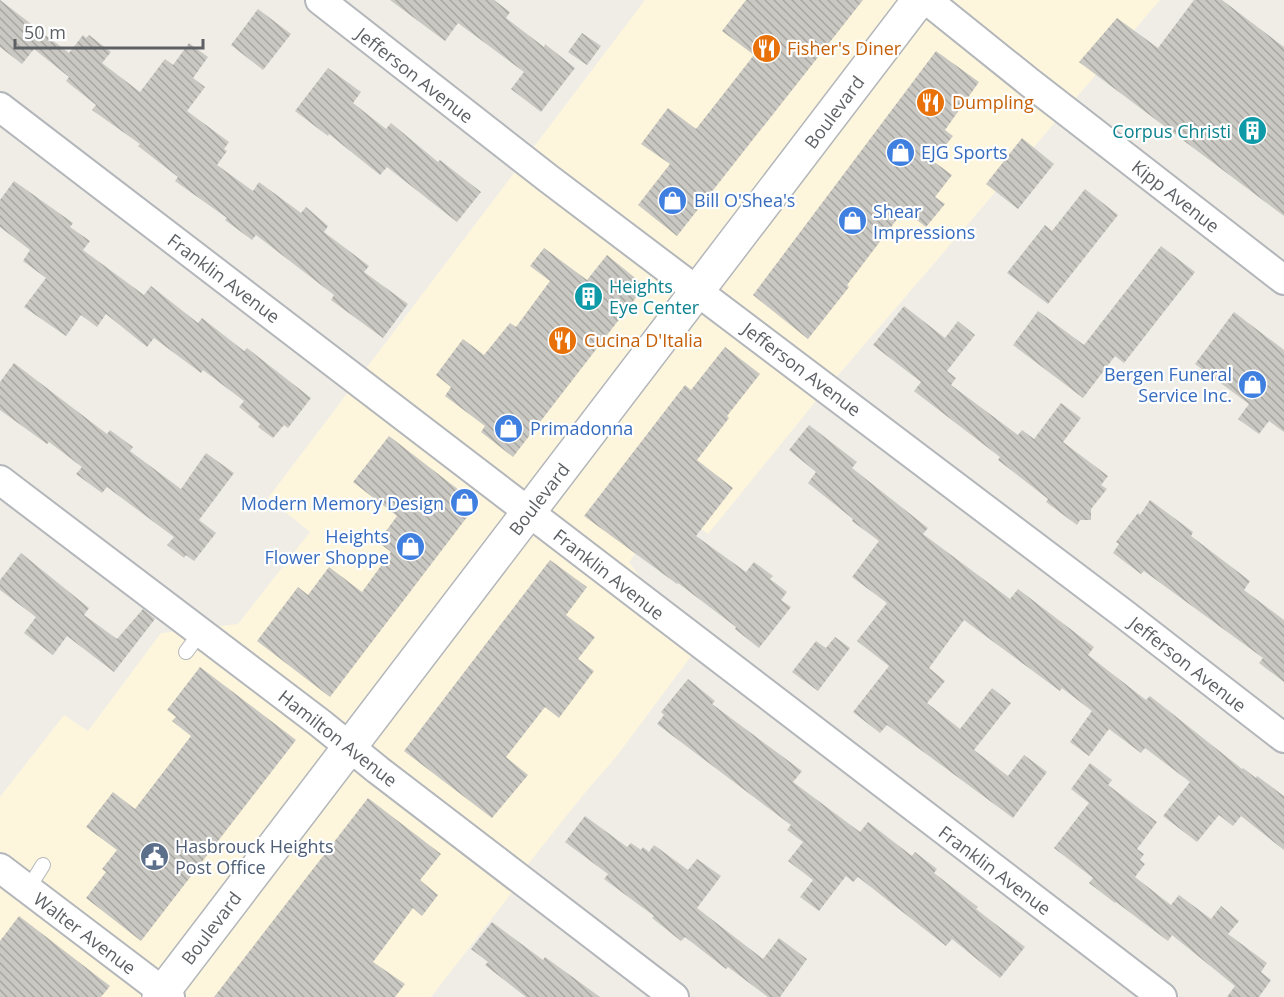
<svg xmlns="http://www.w3.org/2000/svg" width="1284" height="997" font-family="'Open Sans',sans-serif">
	<style>
		.commercial { fill: #fdf6dd }
		.building { fill: url(#building-back-hatch) }
		.lines { fill: none; stroke-linecap: round; stroke-linejoin: round }
		.service-casing { stroke: #b3b6ba; stroke-width: 16 }
		.minor-casing { stroke: #b3b6ba; stroke-width: 32 }
		.tertiary-casing { stroke: #b3b6ba; stroke-width: 36 }
		.service { stroke: #fff; stroke-width: 14 }
		.minor { stroke: #fff; stroke-width: 28 }
		.tertiary { stroke: #fff; stroke-width: 33 }
		.labels { text-anchor: middle; dominant-baseline: central; stroke-width: 4.5; stroke-linejoin: round; paint-order: stroke }
		.food-label { font-size: 18px; fill: #c56008; stroke: #fff; text-anchor: start }
		.street-label { font-size: 18px; fill: #5d6165; stroke: #fff }
		.culture-label { font-size: 18px; fill: #0d838f; stroke: #fff; text-anchor: end }
		.shop-label { font-size: 18px; fill: #366cbe; stroke: #fff; text-anchor: start }
		.service-label { font-size: 18px; fill: #4e5e75; stroke: #fff; text-anchor: start }
	</style>
	<defs>
		<pattern id="building-back-hatch" width="6" height="6" patternUnits="userSpaceOnUse" patternTransform="scale(1.5)"><rect width="6" height="6" fill="#cac8c2"/><path d="M-1 5l2 2M0 0l6 6M5-1l2 2" fill="none" stroke="#a7a6a1"/></pattern>
	</defs>
	<rect width="100%" height="100%" fill="#efede6"/>
	<polygon class="commercial" points="645,0 1160,0 816,401 708,534 673,506 629,562 671,620 692,655 616,757 583,795 529,863 513,891 431,997 0,997 0,797 64,715 88,731 161,633 238,624 310,532 268,498"/>
	<g class="building">
		<polygon points="0,0 69,53 83,35 86,38 89,35 111,52 102,63 140,92 165,59 173,65 189,43 208,57 193,78 205,87 187,111 229,142 224,149 227,151 217,165 253,191 259,182 301,213 306,207 328,226 324,232 369,266 364,272 408,304 383,338 331,300 334,295 256,235 252,240 225,220 227,218 175,181 178,177 138,146 140,144 92,110 96,105 66,81 69,77 34,49 22,64 0,47"/>
		<polygon points="390,0 494,0 510,12 506,18 544,47 545,44 575,68 541,112 511,89 524,72 458,23 445,41"/>
		<polygon points="746,0 863,0 677,236 638,205 670,164 641,144 668,108 696,129 754,55 722,31"/>
		<polygon points="1194,0 1222,0 1284,47 1284,216 1079,62 1117,18 1158,48"/>
		<polygon points="258,9 291,34 263,70 231,45"/>
		<polygon points="582,33 601,46 587,65 568,52"/>
		<polygon points="936,51 979,82 945,130 953,136 933,161 952,175 935,197 945,204 926,227 904,210 847,285 849,287 808,339 753,295"/>
		<polygon points="328,68 361,92 353,103 386,129 391,123 438,162 440,160 481,192 457,222 387,167 380,175 329,134 328,136 295,111"/>
		<polygon points="1022,138 1054,164 1018,209 986,184"/>
		<polygon points="14,181 73,223 70,227 90,241 83,250 144,295 151,286 198,323 202,318 244,351 247,348 311,398 288,428 284,425 273,438 258,427 260,424 239,407 244,401 203,370 201,373 154,338 147,347 106,314 97,327 81,315 66,336 24,307 46,278 23,261 30,250 0,227 0,200"/>
		<polygon points="1085,189 1118,215 1048,304 1007,273 1045,225 1052,231"/>
		<polygon points="1161,246 1195,272 1124,363 1115,356 1083,398 1013,345 1038,311 1084,345"/>
		<polygon points="544,248 587,280 607,255 645,286 513,457 481,432 485,426 445,396 451,387 436,375 463,339 484,355 510,323 516,327 550,281 530,266"/>
		<polygon points="904,306 945,338 958,321 975,335 947,371 956,378 951,385 1018,435 1022,430 1034,439 1061,403 1081,418 1063,442 1108,476 1101,485 1107,489 1091,509 1091,520 1080,520 1077,525 1046,502 1048,499 998,460 1000,457 914,391 921,382 873,345"/>
		<polygon points="1234,312 1284,350 1284,432 1269,421 1259,434 1238,419 1249,404 1195,364"/>
		<polygon points="725,347 760,374 727,416 729,418 697,460 733,488 696,536 746,572 754,562 773,576 770,579 787,592 781,600 791,607 759,648 735,629 736,627 678,583 677,584 584,516 685,385 691,390"/>
		<polygon points="14,363 107,434 110,430 133,447 130,451 181,489 206,453 234,473 199,520 216,533 194,561 186,555 184,558 167,545 174,537 107,487 102,493 76,474 82,467 49,442 47,444 0,410 0,382"/>
		<polygon points="809,425 857,462 852,468 928,528 923,534 1010,599 1018,589 1094,647 1088,655 1146,700 1150,696 1242,769 1243,768 1256,778 1257,776 1284,796 1284,850 1241,816 1233,826 1219,815 1197,842 1163,816 1190,782 1145,748 1141,753 1109,729 1089,756 1070,742 1092,711 1062,688 1060,691 964,620 929,668 945,681 927,703 960,729 992,688 1011,703 974,750 1008,776 1024,755 1047,772 1013,818 887,725 880,733 853,712 889,666 857,641 887,603 852,577 879,541 852,521 853,519 808,483 816,472 789,450"/>
		<polygon points="389,436 477,504 330,697 257,641 298,587 308,595 329,567 362,592 391,552 378,542 397,516 353,482"/>
		<polygon points="1150,500 1193,532 1191,536 1250,581 1244,590 1284,620 1284,682 1259,663 1263,658 1144,571 1141,574 1113,553 1119,544 1116,542 1138,513 1140,515"/>
		<polygon points="21,553 89,608 84,615 117,639 143,609 155,619 114,672 67,636 53,655 24,633 36,617 0,590 0,580"/>
		<polygon points="550,560 587,587 566,615 595,637 578,659 594,671 559,718 545,707 506,757 528,775 492,818 404,751"/>
		<polygon points="835,637 850,648 818,691 792,672 816,641 826,648"/>
		<polygon points="200,667 296,740 141,941 86,898 106,872 102,869 117,850 86,827 113,792 135,809 191,736 172,721 176,717 167,710"/>
		<polygon points="688,679 715,701 712,704 802,771 793,782 860,832 868,822 912,856 915,852 937,869 934,873 978,907 976,909 1025,947 1000,978 952,939 946,946 858,877 853,882 846,876 819,911 800,897 813,880 788,861 803,842 787,830 791,825 657,724 664,715 661,712"/>
		<polygon points="1090,763 1112,780 1108,785 1157,822 1137,849 1144,854 1140,860 1145,864 1135,877 1171,905 1179,895 1211,919 1221,906 1239,921 1228,934 1267,963 1261,972 1271,980 1259,997 1227,997 1235,986 1172,935 1168,941 1116,902 1115,903 1089,883 1093,878 1054,848 1089,803 1071,789"/>
		<polygon points="368,798 441,854 420,880 438,895 422,916 413,908 373,962 405,984 395,997 214,997"/>
		<polygon points="585,816 627,847 631,843 641,850 643,847 649,852 654,845 688,870 697,859 721,876 697,908 763,959 779,938 807,959 780,997 768,997 728,967 726,969 685,937 681,941 652,918 654,916 604,879 608,874 565,842"/>
		<polygon points="19,916 110,986 101,997 0,997 0,941"/>
		<polygon points="492,922 543,960 545,957 600,997 526,997 485,965 488,962 471,949"/>
	</g>
	<g class="lines">
		<defs>
			<g id="service">
				<polyline points="186,652 200,633"/>
				<polyline points="28,889 43,865"/>
			</g>
			<g id="minor">
				<polyline points="320,0 549,179 1124,614 1284,738"/>
				<polyline points="927,0 1029,82 1284,280"/>
				<polyline points="0,107 1162,997"/>
				<polyline points="0,480 320,723 378,770 674,997"/>
				<polyline points="0,868 170,997"/>
			</g>
			<polyline id="tertiary" points="159,997 919,0"/>
		</defs>
		<use href="#service" class="service-casing"/>
		<use href="#minor" class="minor-casing"/>
		<use href="#tertiary" class="tertiary-casing"/>
		<use href="#service" class="service"/>
		<use href="#minor" class="minor"/>
		<use href="#tertiary" class="tertiary"/>
	</g>
	<defs>
		<symbol id="restaurant-disc" viewBox="-11 -11 22 22"><circle r="9.5" fill="#e8710a" stroke="#fff"/><path d="M-5-6h1v4h1v-4h1v4h1v-4h1v5L-1.5 .5V6h-2V.5L-5-1ZM5-6V6H3V1.5H1.5Q1.5-4 5-6Z" fill="#fff"/></symbol>
		<symbol id="building-disc" viewBox="-11 -11 22 22"><circle r="9.5" fill="#0f9aa8" stroke="#fff"/><path d="M-4-6H4V6H1V3H-1V6H-4ZM-2.5-4.3h1.7v1.8h-1.7ZM.8-4.3h1.7v1.8H.8ZM-2.5-1h1.7V.8h-1.7ZM.8-1h1.7V.8H.8Z" fill="#fff"/></symbol>
		<symbol id="shop-disc" viewBox="-11 -11 22 22"><circle r="9.5" fill="#3f7fe0" stroke="#fff"/><path d="M-5-2.5h2.3a2.7 3.5 0 0 1 5.4 0H5L5.5 6h-11ZM-1.5-2.5h3a1.5 2.3 0 0 0-3 0Z" fill="#fff"/></symbol>
		<symbol id="civic-disc" viewBox="-11 -11 22 22"><circle r="9.5" fill="#5c6f8a" stroke="#fff"/><path d="M-.6-6.5H3V-4.5H.6V-3L4-1V1h2V6H-6V1h2V-1L-.6-3ZM-1.2 2.5V6h2.4V2.5Z" fill="#fff"/></symbol>
	</defs>
	<g fill-rule="evenodd">
		<use href="#restaurant-disc" x="750" y="32" width="33" height="33"/>
		<use href="#restaurant-disc" x="914" y="86" width="33" height="33"/>
		<use href="#building-disc" x="1236" y="114" width="33" height="33"/>
		<use href="#shop-disc" x="884" y="136" width="33" height="33"/>
		<use href="#shop-disc" x="656" y="184" width="33" height="33"/>
		<use href="#shop-disc" x="836" y="204" width="33" height="33"/>
		<use href="#building-disc" x="572" y="280" width="33" height="33"/>
		<use href="#restaurant-disc" x="546" y="324" width="33" height="33"/>
		<use href="#shop-disc" x="1236" y="368" width="33" height="33"/>
		<use href="#shop-disc" x="492" y="412" width="33" height="33"/>
		<use href="#shop-disc" x="448" y="486" width="33" height="33"/>
		<use href="#shop-disc" x="394" y="530" width="33" height="33"/>
		<use href="#civic-disc" x="138" y="840" width="33" height="33"/>
	</g>
	<g class="labels">
		<g class="food-label">
			<text x="787" y="48">Fisher's Diner</text>
			<text x="952" y="102">Dumpling</text>
			<text x="584" y="340">Cucina D'Italia</text>
		</g>
		<g class="street-label">
			<text transform="translate(415 75) rotate(38)">Jefferson Avenue</text>
			<text transform="translate(834 112) rotate(-53)">Boulevard</text>
			<text transform="translate(1176 196) rotate(38)">Kipp Avenue</text>
			<text transform="translate(224 278) rotate(37)">Franklin Avenue</text>
			<text transform="translate(802 369) rotate(37)">Jefferson Avenue</text>
			<text transform="translate(539 499) rotate(-52)">Boulevard</text>
			<text transform="translate(609 574) rotate(38)">Franklin Avenue</text>
			<text transform="translate(1188 664) rotate(38)">Jefferson Avenue</text>
			<text transform="translate(338 738) rotate(38)">Hamilton Avenue</text>
			<text transform="translate(995 870) rotate(37)">Franklin Avenue</text>
			<text transform="translate(211 928) rotate(-53)">Boulevard</text>
			<text transform="translate(85 933) rotate(37)">Walter Avenue</text>
		</g>
		<g class="culture-label">
			<text x="1231" y="131">Corpus Christi</text>
			<text x="609" y="286" text-anchor="start">Heights<tspan x="609" dy="21">Eye Center</tspan></text>
		</g>
		<g class="shop-label">
			<text x="921" y="152">EJG Sports</text>
			<text x="694" y="200">Bill O'Shea's</text>
			<text x="873" y="211">Shear<tspan x="873" dy="21">Impressions</tspan></text>
			<text x="1232" y="374" text-anchor="end">Bergen Funeral<tspan x="1232" dy="21">Service Inc.</tspan></text>
			<text x="530" y="428">Primadonna</text>
			<text x="444" y="503" text-anchor="end">Modern Memory Design</text>
			<text x="389" y="536" text-anchor="end">Heights<tspan x="389" dy="21">Flower Shoppe</tspan></text>
		</g>
		<g class="service-label">
			<text x="175" y="846">Hasbrouck Heights<tspan x="175" dy="21">Post Office</tspan></text>
		</g>
	</g>
	<path d="M15 39v9h188v-9" fill="none" stroke="#5d6165" stroke-width="3"/>
	<text x="24" y="39" font-size="18" fill="#5d6165" stroke="#ffffff" stroke-width="4.5" paint-order="stroke">50 m</text>
</svg>
